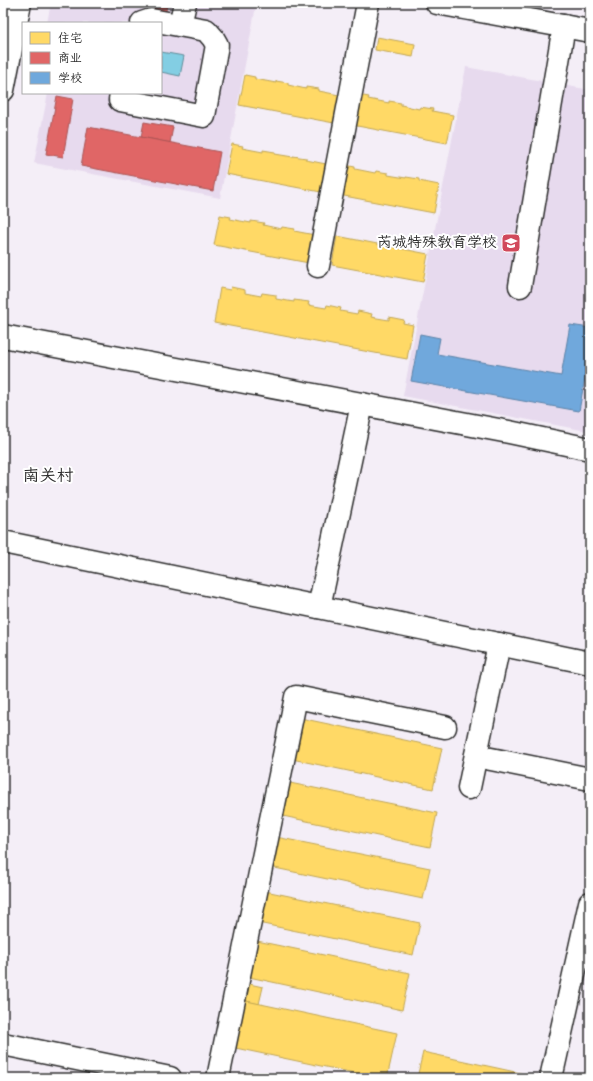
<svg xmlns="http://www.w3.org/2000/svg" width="593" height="1081" font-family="Mynerve,'LXGW WenKai TC',sans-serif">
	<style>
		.built { fill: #e7daee }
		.water { fill: #83cee3; stroke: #608d99 }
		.homes { fill: #ffd966; stroke: #bfa554 }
		.shops { fill: #e06666; stroke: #aa5454 }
		.schools { fill: #6fa8dc; stroke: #5b82a7 }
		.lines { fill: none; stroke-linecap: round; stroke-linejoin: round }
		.minor-casing { stroke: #2b2b2b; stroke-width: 25 }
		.minor { stroke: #fff; stroke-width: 22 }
		.labels { text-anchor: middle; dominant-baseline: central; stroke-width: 4; stroke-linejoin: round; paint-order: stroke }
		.poi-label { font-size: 15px; fill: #2b2b2b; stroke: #fff; text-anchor: end }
		.quarter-label { font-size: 17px; fill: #2b2b2b; stroke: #fff }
	</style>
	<rect width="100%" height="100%" fill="#f4eef7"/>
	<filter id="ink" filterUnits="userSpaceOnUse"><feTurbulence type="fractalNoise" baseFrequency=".025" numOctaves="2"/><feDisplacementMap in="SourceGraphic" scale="8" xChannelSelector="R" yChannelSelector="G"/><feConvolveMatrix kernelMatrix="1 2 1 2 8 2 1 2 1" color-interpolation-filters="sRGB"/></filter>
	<g filter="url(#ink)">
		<g class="built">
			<polygon points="51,3 242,3 256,6 220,198 34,163 48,93 161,93 161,23 47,23"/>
			<polygon points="466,67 590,90 590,417 587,431 403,396"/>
		</g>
		<polygon class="water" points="161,52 184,56 180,76 161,72"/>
		<g class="homes">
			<polygon points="377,37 415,44 413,57 375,50"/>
			<polygon points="245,75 255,77 255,79 276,83 276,81 288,83 288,85 306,89 306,87 319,89 319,91 339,95 334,123 239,105"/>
			<polygon points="358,95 369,97 368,99 389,103 389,101 401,103 401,105 419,109 420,107 433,109 432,111 453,115 447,143 352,125"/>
			<polygon points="232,144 243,146 242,148 263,152 263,150 275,152 275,154 293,157 293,156 306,158 306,160 326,164 321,192 226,174"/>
			<polygon points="345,165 355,167 355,169 375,173 376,171 388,173 388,175 406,178 406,177 419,179 419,181 439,185 434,213 339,195"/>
			<polygon points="220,215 231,217 230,219 251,223 251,221 264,223 263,225 281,229 282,227 295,229 294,231 315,235 309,263 214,245"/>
			<polygon points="337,236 428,254 423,282 332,265"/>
			<polygon points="231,287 245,290 245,293 261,296 262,293 276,295 276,299 294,302 294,300 309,302 308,305 326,308 327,305 341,308 340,311 357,314 358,311 372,314 371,317 389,320 389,317 404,320 403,323 413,325 407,359 214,323 220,288 230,290"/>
			<polygon points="300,718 442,748 433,789 292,759"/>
			<polygon points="285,782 437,813 430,847 278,815"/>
			<polygon points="276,837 430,868 423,899 270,867"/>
			<polygon points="265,891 420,923 413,955 258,923"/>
			<polygon points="257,941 410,973 402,1010 249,977"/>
			<polygon points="240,982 263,987 259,1004 237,999"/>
			<polygon points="237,999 397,1033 387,1078 378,1078 226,1046"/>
			<polygon points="423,1052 543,1078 417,1078"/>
		</g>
		<g class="shops">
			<polygon points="126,3 167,3 166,11"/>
			<polygon points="57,96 73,99 63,157 46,154"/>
			<polygon points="144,122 173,127 170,143 141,137"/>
			<polygon points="88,127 220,152 213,191 81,166"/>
		</g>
		<polygon class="schools" points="570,325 590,328 590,350 579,411 411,381 420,334 440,338 437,354 561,376"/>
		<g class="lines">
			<defs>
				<g id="minor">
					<polyline points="437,3 590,31"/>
					<polyline points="180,25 185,3"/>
					<polyline points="3,90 20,3"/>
					<polyline points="121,93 120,100 204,116 217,45 213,38 206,30 151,20 142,23"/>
					<polyline points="318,266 368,3"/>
					<polyline points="520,286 564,26"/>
					<polyline points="3,336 509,432 590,449"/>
					<polyline points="3,542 590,663"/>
					<polyline points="319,607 362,404"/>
					<polyline points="476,756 590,779"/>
					<polyline points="469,788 499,644"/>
					<polyline points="3,1044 170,1078"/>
					<polyline points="218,1078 296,697 445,727"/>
					<polyline points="551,1078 590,903"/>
				</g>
			</defs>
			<use href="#minor" class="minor-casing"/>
			<use href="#minor" class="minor"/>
		</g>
	</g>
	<defs>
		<symbol id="school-square" viewBox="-11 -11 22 22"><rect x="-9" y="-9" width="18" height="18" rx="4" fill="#d1495b" stroke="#fff"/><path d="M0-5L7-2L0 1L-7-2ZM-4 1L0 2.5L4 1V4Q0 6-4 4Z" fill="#fff"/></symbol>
	</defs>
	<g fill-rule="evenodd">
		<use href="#school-square" x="500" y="232" width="22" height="22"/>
	</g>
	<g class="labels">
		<g class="poi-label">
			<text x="497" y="243">芮城特殊教育学校</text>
		</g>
		<g class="quarter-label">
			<text x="48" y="476">南关村</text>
		</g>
	</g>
	<rect width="593" height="1081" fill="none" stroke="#fff" stroke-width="16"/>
	<rect x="8" y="8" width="577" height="1065" fill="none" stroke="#2b2b2b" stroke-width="1.5" filter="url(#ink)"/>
	<rect x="22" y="22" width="140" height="72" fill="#ffffff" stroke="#aaaaaa"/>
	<rect x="30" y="32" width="20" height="12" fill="#ffd966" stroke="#aaaaaa"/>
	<text x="58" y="42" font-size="12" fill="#2b2b2b">住宅</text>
	<rect x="30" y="52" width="20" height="12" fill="#e06666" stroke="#aaaaaa"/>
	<text x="58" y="62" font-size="12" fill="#2b2b2b">商业</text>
	<rect x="30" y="72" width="20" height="12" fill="#6fa8dc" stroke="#aaaaaa"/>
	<text x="58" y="82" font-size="12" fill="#2b2b2b">学校</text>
</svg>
